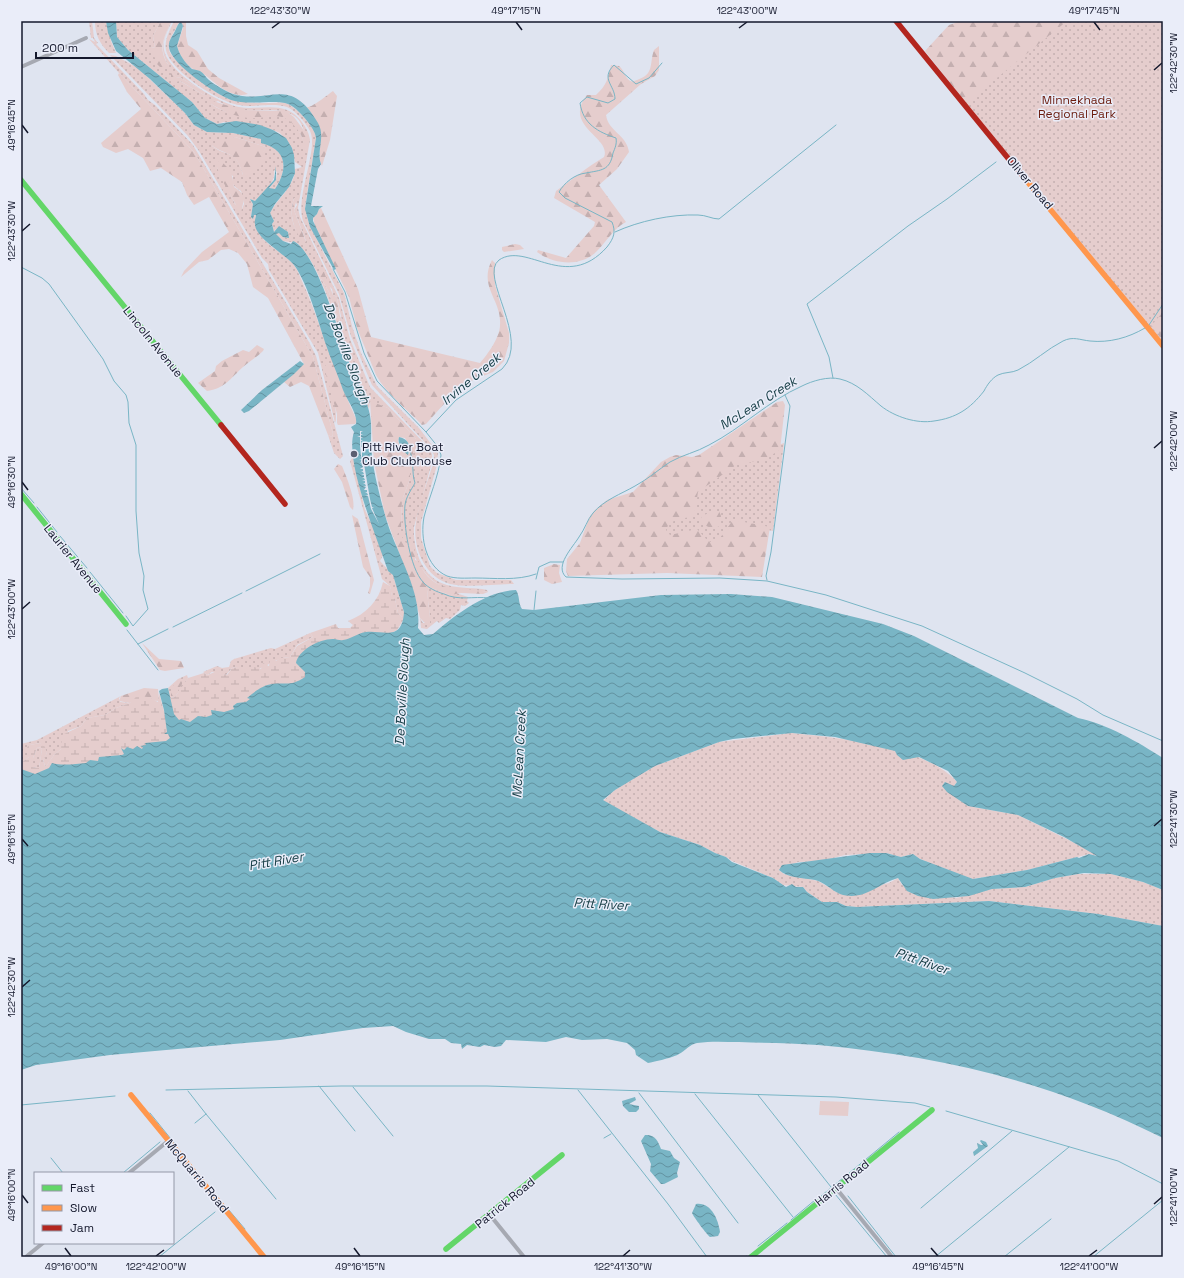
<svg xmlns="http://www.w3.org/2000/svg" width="1184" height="1278" font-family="'Space Grotesk',sans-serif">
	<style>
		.green { fill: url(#green-dots); fill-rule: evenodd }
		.forest { fill: url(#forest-firs); fill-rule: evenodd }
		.wetland { fill: url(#wetland-marsh); fill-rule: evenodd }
		.pitch { fill: #e5cdcd }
		.water { fill: url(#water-waves) }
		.pier { fill: #dfe4f0 }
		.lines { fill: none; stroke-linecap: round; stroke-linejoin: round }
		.stream { stroke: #79b5c5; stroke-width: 1 }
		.street { stroke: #a6a9b2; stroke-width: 4 }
		.fast { stroke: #63d668; stroke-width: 5.5 }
		.slow { stroke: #ff974d; stroke-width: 5.5 }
		.jam { stroke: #b3261e; stroke-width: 5.5 }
		.ticks { fill: none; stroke: #14182c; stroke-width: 1.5 }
		.poi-dot { fill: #5b5f71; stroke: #eaedf9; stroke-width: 1.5 }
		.labels { text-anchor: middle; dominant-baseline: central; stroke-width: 3; stroke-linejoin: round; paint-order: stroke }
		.park-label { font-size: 12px; fill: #6b1c0e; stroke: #eaedf9 }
		.street-label { font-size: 12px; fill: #14182c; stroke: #eaedf9 }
		.poi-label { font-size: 12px; fill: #14182c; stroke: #eaedf9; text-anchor: start }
		.water-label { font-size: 13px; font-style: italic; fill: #194048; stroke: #eaedf9 }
		.neatline { fill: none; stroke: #14182c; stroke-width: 1.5 }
		.ticks-label { font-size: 10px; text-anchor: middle; fill: #14182c }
	</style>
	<defs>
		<pattern id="green-dots" width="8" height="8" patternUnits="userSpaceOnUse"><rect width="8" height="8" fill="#e5cdcd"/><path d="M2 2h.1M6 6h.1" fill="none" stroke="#c4afb0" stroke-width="1.8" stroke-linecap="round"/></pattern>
		<pattern id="forest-firs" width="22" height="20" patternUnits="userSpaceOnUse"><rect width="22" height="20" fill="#e5cdcd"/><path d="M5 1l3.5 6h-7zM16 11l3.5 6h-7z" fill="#c4afb0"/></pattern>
		<pattern id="wetland-marsh" width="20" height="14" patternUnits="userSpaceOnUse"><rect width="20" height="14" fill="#e5cdcd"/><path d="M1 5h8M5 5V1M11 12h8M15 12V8" fill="none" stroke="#c4afb0"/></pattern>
		<pattern id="water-waves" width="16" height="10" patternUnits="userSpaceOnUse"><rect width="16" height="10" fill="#79b5c5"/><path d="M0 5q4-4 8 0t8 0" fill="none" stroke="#6292a0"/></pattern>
	</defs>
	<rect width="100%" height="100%" fill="#dfe4f0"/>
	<g class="green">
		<polygon points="89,21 92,21 94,38 98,43 96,44 144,94 148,100 155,105 193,145 309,342 316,356 342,452 343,456 340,459 334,453 328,435 332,437 333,434 313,357 194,152 119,73 89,39 95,42 93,38 91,38"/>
		<path d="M95,21H106L111,41L116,53H109C100,44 95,35 95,21Z"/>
		<path d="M116,21H161L153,36L155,48L151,47L169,66C158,48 164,39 171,21H172C168,30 162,40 164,50C168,72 218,103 239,107C254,110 273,104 287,110C298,114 309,129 310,140L298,208L300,217L339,298L350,339L370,387L427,446L432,454V462L414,527C413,550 422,578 447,585C460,589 474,587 487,590L488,592C474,589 460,592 447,588C418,579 418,550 396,535L401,527L402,500L410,479V459L416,448V439L388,408L370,402L369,409C362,393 355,377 349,361C338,329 322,266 297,243L283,241L275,234L279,233L287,238L288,232L285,230L276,229L274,232L272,224L274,221L270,213C277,199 295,186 295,169L302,167L295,162L292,148L280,133L273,130L224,122L217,124L205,118L192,102L128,50L117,37ZM172,72L176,77L181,78L205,92L204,95L178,80ZM218,101C225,105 233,109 241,110C261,112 295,103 303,128C305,134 305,143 306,150C303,135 294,117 278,116C271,115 265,117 259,117C242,116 225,114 211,104ZM294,198L297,205L294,210L306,241C292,231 289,214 294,198ZM320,277L332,289L333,295L337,297L343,326H340L339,318L334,310L329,292Z"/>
		<path d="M174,21H182L183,23L180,22L178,24C175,32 167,40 169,50C172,62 220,98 233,100C245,103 258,103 270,103C275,103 280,102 285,103C295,105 316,128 316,138L305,207L309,224L344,293L352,326L361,353L377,386L419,428L438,453L437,465L421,522V538L430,566L437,573L456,580H511L514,584C495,584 468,588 450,584C424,577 412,546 416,522C419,503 427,483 433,464L434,455L430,448L372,385L351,336L339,294L303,221C295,196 319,149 310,131C306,123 296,111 287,107C273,102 254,108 239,105C219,102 170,71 166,50C164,40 170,30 174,21Z"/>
		<polygon points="1043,21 1163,21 1163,346 954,92"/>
		<path d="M110,55L116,56L138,68L185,113L194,125L207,132L233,133L261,139V142C288,150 288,169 275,189H269L276,180L277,172L274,170C276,182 264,194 255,201L250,199L253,204L251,217L255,214L256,215C251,241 280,248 294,265C299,272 302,282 306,290C316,314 324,340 334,364L328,363C330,374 339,418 335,423L318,353L269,270L268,264L262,258L199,151L188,136ZM235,137L266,147L263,152V158L243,175C236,149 229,158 212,146ZM217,167L233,176C231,184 234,187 241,191L244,204L242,209L235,204Z"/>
		<polygon points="784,443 773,531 741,525 717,545 671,538 663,534 666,524 693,492 745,457"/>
		<polygon points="353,457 365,510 375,531 383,555 380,561 393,575 404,612 404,619 398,613 395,599 392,597 390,586 382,579 350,461"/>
		<path d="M429,587L450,595L456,593L468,597L467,601L469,603L465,606L461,605L460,610L450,619L446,618L439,623L437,621L427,629L421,628L420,618L423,623H430C431,612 425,594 429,587Z"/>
		<path d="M310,633L313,637L297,645L290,657C279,657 271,664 261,668C254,672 241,667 232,668L226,675L212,672L207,675L203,672L217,666L222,668L229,667L231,661L234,659L271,648L275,649Z"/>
		<path d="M187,675L188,678C185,685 179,691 175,697L170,698L168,688L178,679Z"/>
		<polygon points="121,696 119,698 120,702 130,703 116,708 105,715 87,718 81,726 68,731 61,749 54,755 47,765 45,766 43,759 47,753 40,743 30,745 29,757 21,763 21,744 37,740"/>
		<path d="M792,733C838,738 926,746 957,782L954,786L968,806L1018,815L1097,854L1098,856L1089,854L1027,870L972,879L920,859L913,854L901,857L886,853L845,855L821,861L798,862L779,870L784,874L818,881L840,894L889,883L898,878L902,885L956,898L992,889L1025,887L1055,878L1078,874H1111L1143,882L1163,890V926L1098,914L989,901L857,907L846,906L837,902H822L807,892L803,887L783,885L773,878L732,861L726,857L715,853L700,845L660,832L603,801L615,790L655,766L719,742Z"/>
		<polygon points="39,747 42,749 39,768 37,768 33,767 33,758 37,748"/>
	</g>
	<g class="forest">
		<path d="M161,21H171C164,39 157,48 169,66L161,68L157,64L151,47L155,48L153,36Z"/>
		<path d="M182,21H186V36L188,45L197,51L208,69L219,78L248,94C229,99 215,82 201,72C199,70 195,71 193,69C185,64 179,55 177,46L183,28Z"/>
		<polygon points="961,21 1067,21 966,103 925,51 949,25"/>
		<path d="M659,46V70L655,76L641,84L606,115C608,131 627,135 629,152L617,169L599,185L626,222C613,229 607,241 597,251C582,267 554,265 537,252L538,250L566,258L594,226L595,222L554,198L556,191C572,180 587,167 604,157C612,137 562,127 587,95H596C607,85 608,78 611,65L619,66C624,70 624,75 628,79C630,82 633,82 637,80C655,74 649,64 654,50Z"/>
		<polygon points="171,72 176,77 181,78 205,92 204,95 180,81 176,82 171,77"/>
		<polygon points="119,73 194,152 313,357 333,434 332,437 328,435 309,386 301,382 290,387 284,382 304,364 268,298 253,287 247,264 238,253 229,249 221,250 208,260 199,262 181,277 184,271 202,252 229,232 209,197 194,205 187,195 182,182 161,168 150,171 143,158 128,149 116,153 103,147 101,143 141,109 127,92 118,75"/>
		<path d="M333,91L337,96L330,140L322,166L319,159L320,153L315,119L307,107C312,108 327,95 333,91Z"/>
		<path d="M213,101L242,110L286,111L294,117L308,136L307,149H304C304,141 302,135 297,129C281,108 269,120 248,118C234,116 222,111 211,104Z"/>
		<path d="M235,137L266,147L263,153L265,163L247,175H243C236,151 230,157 212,146L219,141Z"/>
		<path d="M214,160L222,162L231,171L234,187C248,195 243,201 241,214L221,178L217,167L212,162Z"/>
		<path d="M294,198H297L294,210L306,242H303C293,229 289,214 294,198Z"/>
		<path d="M321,208L358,289L371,337L480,363C488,354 500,337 500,325C502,300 478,287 492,260L495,263V285L509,333V343L504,361L493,372L461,385L426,424L422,425C407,409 387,395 376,375L357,328L349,297L316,229L313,218L317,214L319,209Z"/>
		<polygon points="515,244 520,245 524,249 504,252 502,250 502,247"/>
		<polygon points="319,271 324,272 333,295 337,297 340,316 344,324 341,327 339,318 334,310 329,292 319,275"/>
		<polygon points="1163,312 1163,341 1151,326"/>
		<path d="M257,345L264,349L263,351C257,357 249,362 243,367C231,378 224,389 207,391L198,383L215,371L216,366L222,361L243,350L249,352Z"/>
		<polygon points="328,363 334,364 345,394 357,421 355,424 338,425 337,423 337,414 324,367"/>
		<path d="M370,401L388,408L416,439V448L410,459V479L402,500L401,527L397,535L402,537L406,543L411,542L414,544L415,560L418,561C435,597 457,585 488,592L483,594L461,593L450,595L429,587C425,594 431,612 430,623L427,625L420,618L413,590L385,515L374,462ZM399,437L405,438L410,447L409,454L401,448L398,441Z"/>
		<path d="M783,401L785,405L780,450L763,460L736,465L698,492L694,516C684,519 670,518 666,530L670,535L697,529L707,540L713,543L720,538L733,520L770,527L762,577L667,573L568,576L566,571L567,559L580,543L589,518L594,511L607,500L633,492L661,462L670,457L676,455L692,457L699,455L777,402Z"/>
		<path d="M338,464L342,466C347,478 356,500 353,510L350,507L342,482L334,469Z"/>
		<path d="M713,511H719L721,516L720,526C711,530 707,527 700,521L702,516Z"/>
		<polygon points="352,515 358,519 360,526 374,580 370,594 368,593 370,586 370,577 363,567"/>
		<polygon points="554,564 560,565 559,573 562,582 552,584 544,580 544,568"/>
		<polygon points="142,643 159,659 181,661 184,668 165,671 160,670"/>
		<polygon points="179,679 182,679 182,684 175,696 171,696 171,688"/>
		<path d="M144,688L158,689L159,701C149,701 139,697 130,703L119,701L121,696Z"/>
	</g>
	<g class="wetland">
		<path d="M383,582L390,586L392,596L395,599L398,613L404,619L397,630L172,759L170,698L175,697L188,678L204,673L207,675L215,672L227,675L232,668L246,667L249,669L254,667L261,669L263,663L269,666L270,659L276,661L280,658L290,657L297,646L313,637L310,633L336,624L338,628H350L353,625L348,621C366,614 379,601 383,582Z"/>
		<path d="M159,693L174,747L21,826V763L29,757L27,747L30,745L40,743L45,747L47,753L43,760L45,766L47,765L54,755L61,749L62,735L81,726L87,718L105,715L116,708L130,703L137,696L148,697L158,702ZM39,747L42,749L39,768H37L33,767V758L37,748Z"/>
	</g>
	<polygon class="pitch" points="820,1101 849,1102 848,1116 819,1115"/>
	<g class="water">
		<path d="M106,21H116L117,37L128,50L192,102L205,118L217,124L236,121L260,125L273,130L286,138L292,148L294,155L295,173L289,187L275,204L270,213L274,221L272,224L274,232L279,226L288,232L289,238L283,237L279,233L276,234L283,241L291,244L293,241C315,249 341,337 348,360C354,377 365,393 369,411C372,422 371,432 371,444C372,467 379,493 385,515C395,552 422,589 418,628L424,635L433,634C455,615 486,591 516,590C520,596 518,603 522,609L534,610L661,595L731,594L772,597L883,624L914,636L1078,718C1107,724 1138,742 1163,758V890L1143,882L1111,874L1084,873L1055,878L1025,887L992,889L969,896L933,899L918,896L907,891L898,878C879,883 864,902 840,894C831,890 824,882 815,880C803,878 788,878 779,870L782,865L870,853H886L901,857L913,854L920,859L973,879L1027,870L1077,857L1079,858L1089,854L1097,856L1064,837L1018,815L968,806L947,792L942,786L945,782L954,786L957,782L948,771L919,757L903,760L897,755L895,751L835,737L792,733L733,739L719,742L655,766L615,790L603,800L660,832L700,845L715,853L726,857L732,862L773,878L786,887L792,884L796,887H803L807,892L822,902H837L846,906L857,907L989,901L1098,914L1163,926V1138C1052,1082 941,1056 818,1045C791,1043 765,1043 739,1042C725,1042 711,1041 697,1043C690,1044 685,1051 679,1054C675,1057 654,1062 648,1063L636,1055L635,1050L627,1043L607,1039L582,1040L566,1037L546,1042L506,1040L501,1046L495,1047L484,1045L480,1047L467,1045L462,1049L461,1044L451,1043L445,1039H429L406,1032L393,1026L363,1028L280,1040L110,1055L36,1065L21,1070V769L35,774L49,768L52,763C61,766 76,764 86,763L90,760L98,761L99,757L122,755L124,754L121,748L124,750L127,747L133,749L137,746L142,749L143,747L140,746L146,745L145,743L166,741L170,738L168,734H164L167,732L164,710L159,691L162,689L168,688L174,714L179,720L181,719L190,722L198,716L206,717L212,715L211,710L224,712L234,709L233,706L237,703L246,702L250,699L247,698C254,692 263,685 272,684C287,682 290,687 305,677V672L296,663C298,650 321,638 334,639C337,639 340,641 343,640C351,639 358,633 366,632C384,630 402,642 404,612L393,575L388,571C378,540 344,461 354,432L351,427L356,424C358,414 347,400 343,390C338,375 331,360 326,345C319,324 307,282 294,265C285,254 255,238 255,224C254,221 256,218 256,215H254L253,219L251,217L253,204L250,199L255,201L274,180L276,166V180L269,188L275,189C288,169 288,150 261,143V139L233,133L207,132L194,125L185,113L150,79L116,51L108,33Z"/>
		<path d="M181,22L183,26L177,46C179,54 185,63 192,69C195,70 198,70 200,71C204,73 206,78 209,80C215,85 225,91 233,94C269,105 290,74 318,123C326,137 316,151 321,164L318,169L311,206H323L319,209L317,214L313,218V221L336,269L334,270L310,227L305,209L316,138C316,129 297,107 288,104C276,99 248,106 231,100C216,94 172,65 169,48C168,41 172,37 175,31C177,28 177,24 181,22Z"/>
		<polygon points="300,361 304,364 294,374 249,411 244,413 241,410 262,390"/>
		<path d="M399,437C409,439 411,446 408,455C402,451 397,443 399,437Z"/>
		<polygon points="635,1097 636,1100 629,1104 639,1106 639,1109 636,1112 629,1112 623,1106 622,1101"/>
		<path d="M645,1135C655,1134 658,1141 661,1149L670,1151L674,1158L680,1162L677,1173L678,1177L664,1184H661L650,1171L651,1164L641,1141Z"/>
		<polygon points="981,1140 986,1142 988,1146 974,1156 973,1152 978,1148 977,1143 981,1145 983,1145 980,1141"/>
		<path d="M696,1204C711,1202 718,1219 720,1232L718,1236L710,1237C707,1235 693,1216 692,1213Z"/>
	</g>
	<polygon class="pier" points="360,431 363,431 361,432 361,434 363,434 361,435 361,437 363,438 361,438 361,440 363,441 361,441 361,444 363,444 361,444 361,447 362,447 362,457 366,458 363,458 370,499 372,507 374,507 372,508 379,524 371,509 368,496 365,496 368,495 367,493 365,493 367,492 367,490 364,490 366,487 363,487 366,486 365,484 363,484 365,483 365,481 362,481 365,480 364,478 362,478 364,477 364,475 361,475 364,474 363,472 361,472 363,471 363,469 360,469 363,467 362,465 360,466 362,465 362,462 360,463 362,460 359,459 362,459 361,456 360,446 357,446 360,446 360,443 357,443 360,443 360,440 357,440 360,440 360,437 357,437 360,436"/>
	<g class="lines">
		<g class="stream">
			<path d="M615,232C639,221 671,214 698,215C706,215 712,219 719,219L836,125"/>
			<polyline points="21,267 42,278 49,284 103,359 114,381 126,395 128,402 129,423 136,445 136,511 139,553 144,576 143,590 148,609 133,626 126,616"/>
			<polyline points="333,269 345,292 364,353 377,381 426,432"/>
			<polyline points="1149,325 1163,304"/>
			<path d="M1145,328C1128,338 1109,343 1090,341C1080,340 1073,336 1063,341C1047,349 1034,362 1018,370C1012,373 1004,372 998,375C992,378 987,385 984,391C970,409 956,418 934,421C917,424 895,417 881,406C868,395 857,383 840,379C828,376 812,381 802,386C768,401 742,428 709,445C697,452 682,455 670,462C658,470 648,479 635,486C621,494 604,500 593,513C587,520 585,529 579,537C573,547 554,566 566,577L622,579L720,578L752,580L767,581L826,595L922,626L1025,673L1077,699L1103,715L1163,741"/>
			<polyline points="833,378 829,357 807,304 908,226 947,199 996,162"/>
			<path d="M409,450C415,460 411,471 415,483C411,490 406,497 405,505C403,524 410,568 423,582C428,588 437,592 444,594C459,601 473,596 489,598"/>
			<polyline points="21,488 34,503"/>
			<polyline points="37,507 57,532"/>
			<polyline points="60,536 87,568"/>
			<polyline points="90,572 123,613"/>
			<path d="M536,574C517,581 494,578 475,578C466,578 456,579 447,576C426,567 420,538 424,517C429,497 439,476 441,455L438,447L426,432L456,400L502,369C532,339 478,276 499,260C527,241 566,293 607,247C614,238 616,232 612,222L565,198L559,192C564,183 575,174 586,173C601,170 610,171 613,153C615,148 617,144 616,138C598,132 583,124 580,103L587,97L608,103L615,99C615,85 600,79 614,65L636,84L649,78L662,63"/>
			<polyline points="536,579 539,567 550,562 563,562"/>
			<polyline points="767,580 766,576 771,552 790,406 785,395"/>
			<polyline points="246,591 320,554"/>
			<polyline points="534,610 536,591"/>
			<polyline points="173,627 242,593"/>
			<polyline points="127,630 158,670"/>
			<polyline points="138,644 168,629"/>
			<polyline points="319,1086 355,1131"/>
			<polyline points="353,1087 393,1136"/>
			<polyline points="166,1090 341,1086 487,1086 836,1097 915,1103 930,1107"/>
			<polyline points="578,1090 668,1204 707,1257"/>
			<polyline points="188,1091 206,1114 276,1199"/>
			<polyline points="639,1093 738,1223"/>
			<polyline points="695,1094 793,1217"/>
			<polyline points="758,1095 831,1187"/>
			<polyline points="21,1105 115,1096"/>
			<polyline points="946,1111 1118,1161 1163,1184"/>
			<polyline points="150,1113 175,1144"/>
			<polyline points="195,1123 206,1114"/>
			<polyline points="604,1138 611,1134"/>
			<polyline points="51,1158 63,1173"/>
			<polyline points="123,1173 160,1142"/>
			<polyline points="848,1174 899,1132"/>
			<polyline points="835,1194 887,1257"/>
			<polyline points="821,1196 843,1178"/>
			<polyline points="848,1196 896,1257"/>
			<polyline points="921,1208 1012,1131"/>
			<polyline points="228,1209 245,1229"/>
			<polyline points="791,1220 815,1200"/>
			<polyline points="758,1246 787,1223"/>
			<polyline points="159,1257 215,1212"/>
			<polyline points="745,1257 746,1256"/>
			<polyline points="935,1257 1069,1147"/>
			<polyline points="1004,1257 1051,1219"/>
			<polyline points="1093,1257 1163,1200"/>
		</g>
		<g class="street">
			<polyline points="21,67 86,38"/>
			<polyline points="129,1173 168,1141"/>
			<polyline points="836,1188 892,1257"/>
			<polyline points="490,1215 524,1257"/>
			<polyline points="27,1256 43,1243"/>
		</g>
		<g class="fast">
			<polyline points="21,180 221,425"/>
			<polyline points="21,494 126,624"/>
			<polyline points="446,1249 562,1155"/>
			<polyline points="751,1257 932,1110"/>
		</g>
		<g class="slow">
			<polyline points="1021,174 1163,346"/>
			<polyline points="131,1095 264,1257"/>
		</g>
		<g class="jam">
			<polyline points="896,21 1021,174"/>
			<polyline points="221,425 285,504"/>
		</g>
	</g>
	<path class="ticks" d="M516,22L522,30M1094,22L1100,30M272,28L280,22M739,28L747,22M1154,70L1162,63M22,125L28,133M22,231L30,224M1154,448L1162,441M22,482L28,490M22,609L30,602M1154,826L1162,819M22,839L28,846M22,987L30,980M22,1195L28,1203M1154,1204L1162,1197M65,1248L71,1256M354,1248L360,1256M931,1248L938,1256M156,1256L164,1250M623,1256L630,1250M1089,1256L1097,1250"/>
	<circle class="poi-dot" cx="354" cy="454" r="4"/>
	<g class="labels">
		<g class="park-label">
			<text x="1077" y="100">Minnekhada<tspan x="1077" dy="14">Regional Park</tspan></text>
		</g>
		<g class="street-label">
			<text transform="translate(1030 183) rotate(50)">Oliver Road</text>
			<text transform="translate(153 342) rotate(51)">Lincoln Avenue</text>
			<text transform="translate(73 559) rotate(51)">Laurier Avenue</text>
			<text transform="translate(197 1176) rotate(50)">McQuarrie Road</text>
			<text transform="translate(842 1183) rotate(-39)">Harris Road</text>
			<text transform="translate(505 1203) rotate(-39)">Patrick Road</text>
		</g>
		<g class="poi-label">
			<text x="362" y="447">Pitt River Boat<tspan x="362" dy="14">Club Clubhouse</tspan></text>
		</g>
		<g class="water-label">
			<text transform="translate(347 353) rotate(69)">De Boville Slough</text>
			<text transform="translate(471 379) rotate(-40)">Irvine Creek</text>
			<text transform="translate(758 403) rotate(-32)">McLean Creek</text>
			<text transform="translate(402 692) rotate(-87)">De Boville Slough</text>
			<text transform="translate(519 754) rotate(-87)">McLean Creek</text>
			<text transform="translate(276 861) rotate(-10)">Pitt River</text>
			<text transform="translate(601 904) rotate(3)">Pitt River</text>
			<text transform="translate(922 961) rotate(19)">Pitt River</text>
		</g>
	</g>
	<rect width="1184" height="1278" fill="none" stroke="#eaedf9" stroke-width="44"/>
	<rect x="34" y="1172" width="140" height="72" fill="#eaedf9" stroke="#9498a7"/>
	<rect x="42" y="1185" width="20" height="6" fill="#63d668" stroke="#9498a7"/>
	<text x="70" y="1192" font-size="12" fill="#14182c">Fast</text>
	<rect x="42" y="1205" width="20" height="6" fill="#ff974d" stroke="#9498a7"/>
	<text x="70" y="1212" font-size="12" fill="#14182c">Slow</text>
	<rect x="42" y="1225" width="20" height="6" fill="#b3261e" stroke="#9498a7"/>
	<text x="70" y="1232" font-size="12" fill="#14182c">Jam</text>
	<path d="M36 52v6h97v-6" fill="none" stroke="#14182c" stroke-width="2"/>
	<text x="42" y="52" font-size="12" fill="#14182c" stroke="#eaedf9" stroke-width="3" paint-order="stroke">200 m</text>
	<rect x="22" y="22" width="1140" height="1234" class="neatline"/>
	<g class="ticks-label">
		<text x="280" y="14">122°43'30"W</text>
		<text x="516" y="14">49°17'15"N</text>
		<text x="747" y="14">122°43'00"W</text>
		<text x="1094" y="14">49°17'45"N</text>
		<text transform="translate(1173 63) rotate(-90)" y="4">122°42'30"W</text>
		<text transform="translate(11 125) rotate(-90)" y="4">49°16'45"N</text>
		<text transform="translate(11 231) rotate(-90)" y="4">122°43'30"W</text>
		<text transform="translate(1173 441) rotate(-90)" y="4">122°42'00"W</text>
		<text transform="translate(11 482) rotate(-90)" y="4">49°16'30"N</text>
		<text transform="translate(11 609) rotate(-90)" y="4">122°43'00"W</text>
		<text transform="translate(1173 819) rotate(-90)" y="4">122°41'30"W</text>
		<text transform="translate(11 839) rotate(-90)" y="4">49°16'15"N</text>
		<text transform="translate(11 987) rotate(-90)" y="4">122°42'30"W</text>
		<text transform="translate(11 1195) rotate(-90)" y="4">49°16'00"N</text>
		<text transform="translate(1173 1197) rotate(-90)" y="4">122°41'00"W</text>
		<text x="71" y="1270">49°16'00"N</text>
		<text x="156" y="1270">122°42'00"W</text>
		<text x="360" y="1270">49°16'15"N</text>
		<text x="623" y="1270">122°41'30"W</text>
		<text x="938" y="1270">49°16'45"N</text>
		<text x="1089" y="1270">122°41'00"W</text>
	</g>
</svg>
